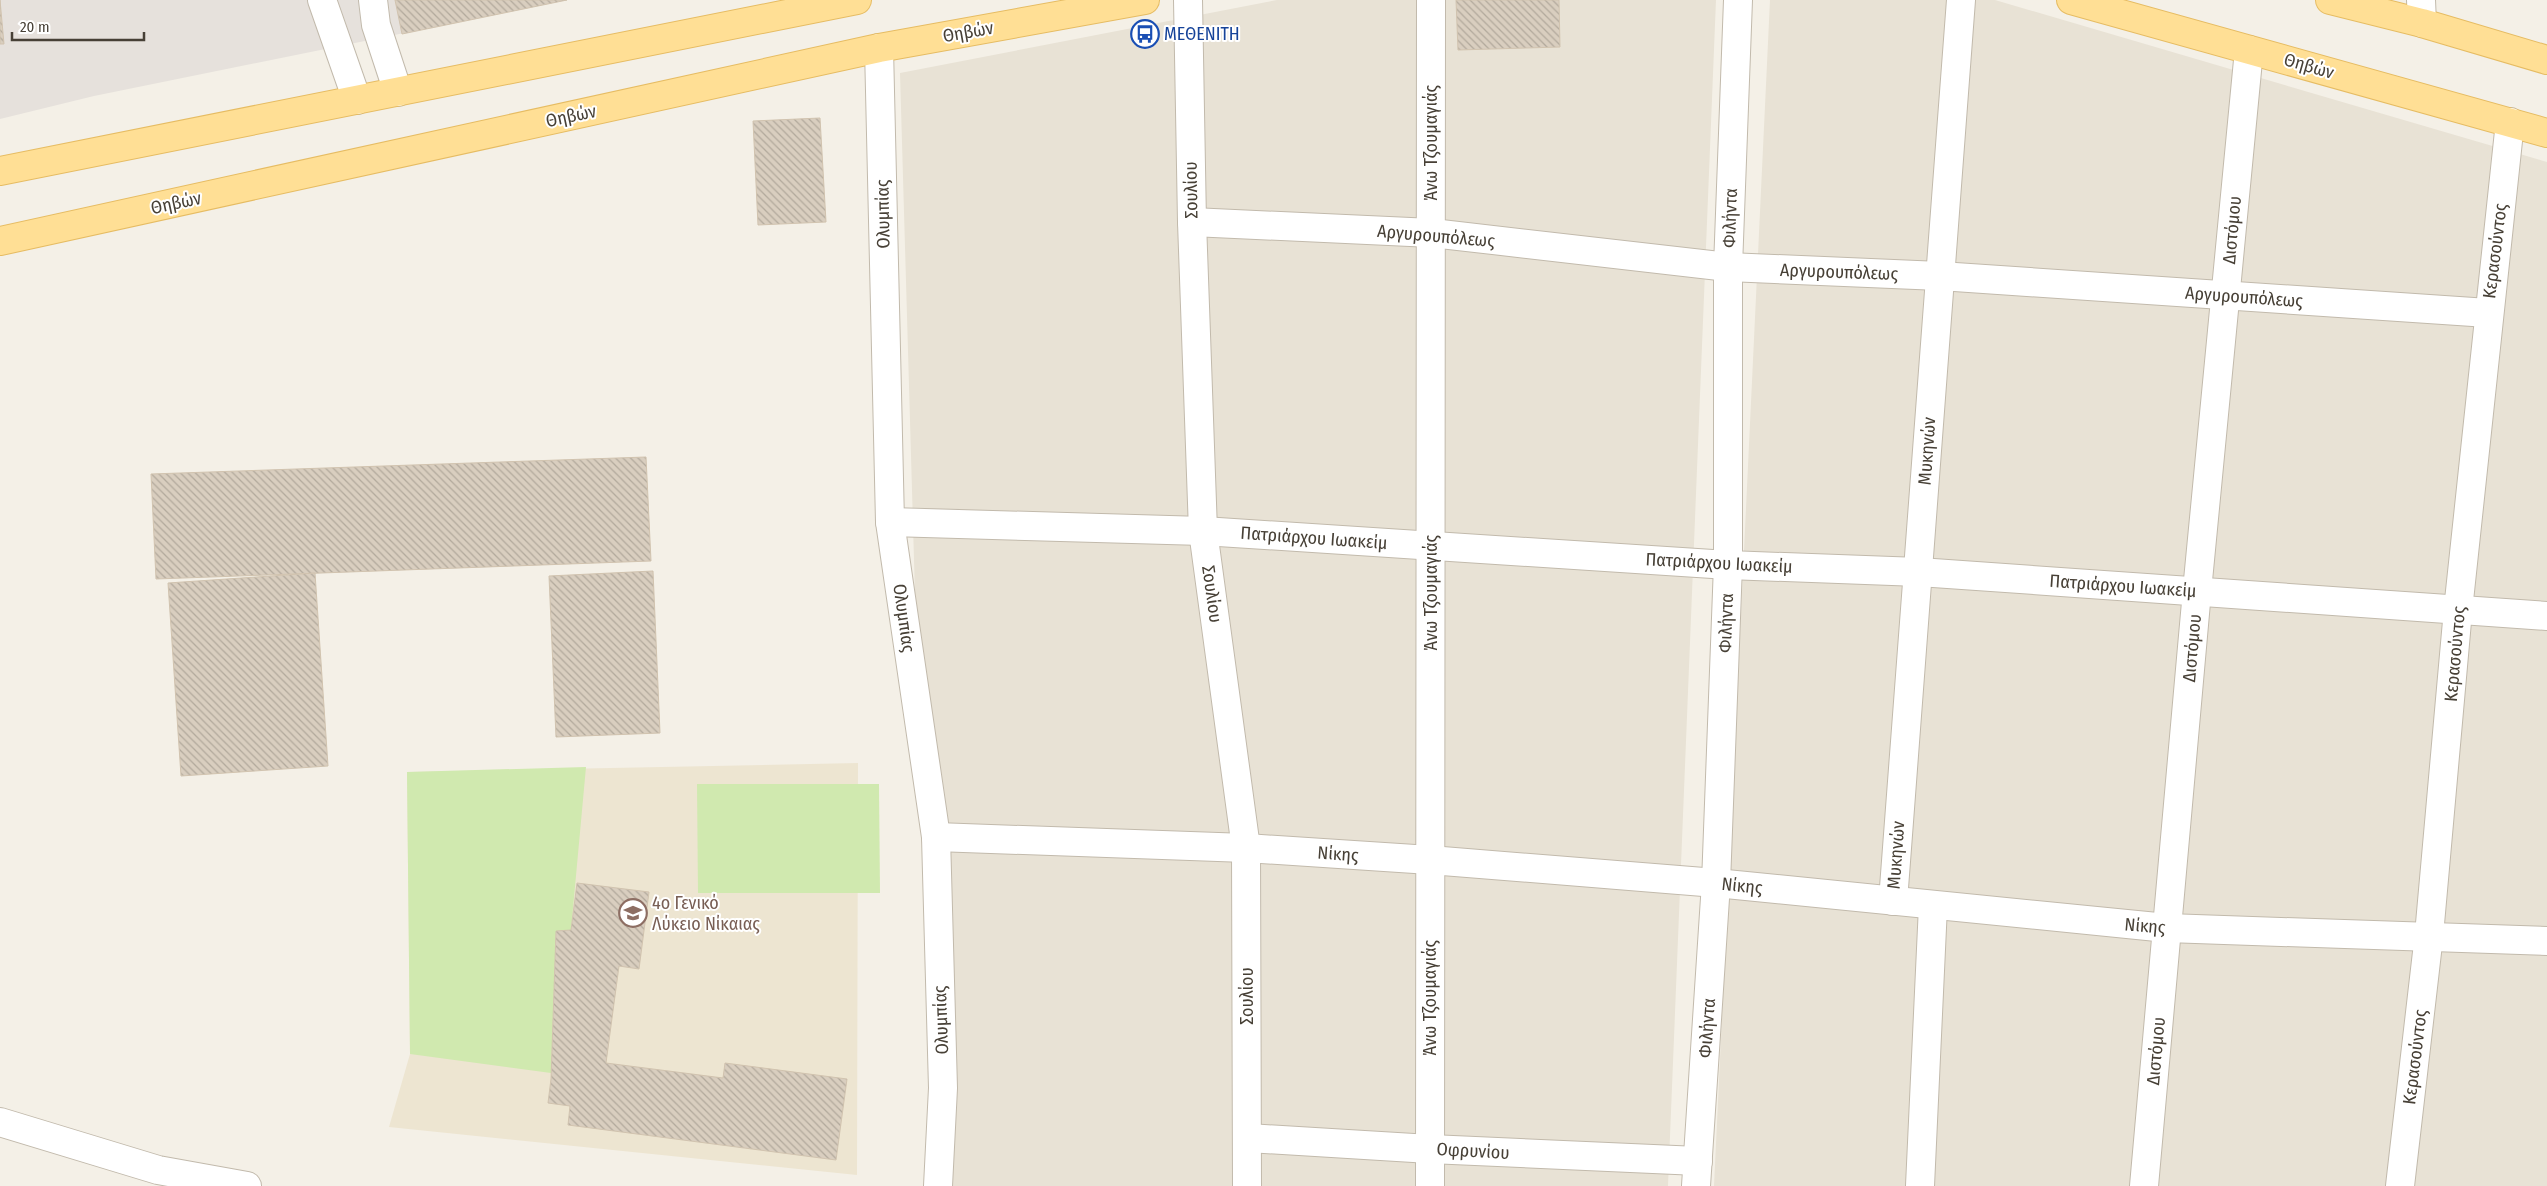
<svg xmlns="http://www.w3.org/2000/svg" width="2547" height="1186" font-family="'Fira Sans Condensed',sans-serif">
	<style>
		.residential { fill: #e8e2d5 }
		.industrial { fill: #e6e1dc }
		.education { fill: #ede5d1 }
		.grass { fill: #d0e9af }
		.building { fill: url(#building-back-hatch); stroke: #d1c3af }
		.lines { fill: none; stroke-linecap: round; stroke-linejoin: round }
		.minor-casing { stroke: #c2baac; stroke-width: 30 }
		.major-casing { stroke: #e6bc63; stroke-width: 30 }
		.minor { stroke: #fff; stroke-width: 28 }
		.major { stroke: #ffdf95; stroke-width: 28 }
		.labels { text-anchor: middle; dominant-baseline: central; stroke-width: 4; stroke-linejoin: round; paint-order: stroke }
		.street-label { font-size: 18px; fill: #474036; stroke: #fff }
		.transit-label { font-size: 18px; fill: #164399; stroke: #fff; text-anchor: start }
		.education-label { font-size: 18px; fill: #785e54; stroke: #fff; text-anchor: start }
	</style>
	<defs>
		<pattern id="building-back-hatch" width="6" height="6" patternUnits="userSpaceOnUse" patternTransform="scale(1.25)"><rect width="6" height="6" fill="#d9cebf"/><path d="M-1 5l2 2M0 0l6 6M5-1l2 2" fill="none" stroke="#b2a99c"/></pattern>
	</defs>
	<rect width="100%" height="100%" fill="#f4f0e7"/>
	<g class="residential">
		<polygon points="1277,0 1716,0 1668,1186 932,1186 900,73"/>
		<polygon points="1770,0 1995,0 2547,162 2547,1186 1714,1186"/>
	</g>
	<polygon class="industrial" points="0,0 567,0 94,96 0,119"/>
	<polygon class="education" points="858,763 857,1175 389,1127 410,1054 407,772"/>
	<g class="grass">
		<polygon points="586,767 571,930 556,931 551,1073 410,1054 407,772"/>
		<polygon points="697,784 879,784 880,893 698,893"/>
	</g>
	<g class="building">
		<polygon points="0,0 4,44 0,44"/>
		<polygon points="395,0 567,0 402,34"/>
		<polygon points="1456,0 1559,0 1560,47 1458,50"/>
		<polygon points="820,118 826,222 758,225 753,121"/>
		<polygon points="646,457 651,561 156,579 151,474"/>
		<polygon points="653,571 660,733 556,737 549,576"/>
		<polygon points="315,573 328,766 181,776 168,583"/>
		<polygon points="577,883 649,892 639,969 619,966 606,1063 723,1078 725,1063 847,1079 836,1160 568,1125 570,1106 548,1103 551,1079 556,931 571,930"/>
	</g>
	<g class="lines">
		<defs>
			<g id="minor">
				<polyline points="322,0 357,100"/>
				<polyline points="373,0 376,25 398,92"/>
				<polyline points="1188,0 1192,222 1203,531 1246,848 1247,1186"/>
				<polyline points="2421,0 2422,23"/>
				<polyline points="879,48 890,522 936,837 943,1088 938,1186"/>
				<polyline points="1192,222 1432,233 1728,267 1940,276 2488,313"/>
				<polyline points="890,522 1203,531 1728,565 1919,572 2547,616"/>
				<polyline points="936,837 1246,848 1430,860 1716,883 2167,928 2547,941"/>
				<polyline points="1893,901 1961,0"/>
				<polyline points="0,1122 158,1170 247,1186"/>
				<polyline points="1248,1138 1430,1149 1698,1161"/>
				<polyline points="1430,1186 1431,0"/>
				<polyline points="1696,1186 1716,883 1728,565 1728,267 1738,0"/>
				<polyline points="1920,1186 1933,906"/>
				<polyline points="2144,1186 2197,591 2249,50"/>
				<polyline points="2400,1186 2429,935 2458,610 2510,122"/>
			</g>
			<g id="major">
				<polyline points="2071,0 2547,133"/>
				<polyline points="2330,0 2422,23 2547,60"/>
				<polyline points="0,171 857,0"/>
				<polyline points="0,241 879,48 1145,0"/>
			</g>
		</defs>
		<use href="#minor" class="minor-casing"/>
		<use href="#major" class="major-casing"/>
		<use href="#minor" class="minor"/>
		<use href="#major" class="major"/>
	</g>
	<defs>
		<symbol id="bus-ring" viewBox="-11 -11 22 22"><circle r="9.5" fill="#fff" stroke="#1a4fb4" stroke-width="1.5"/><path d="M-5-6H5V4H4V6H2V4H-2V6H-4V4H-5ZM-3.5-4V0h7V-4ZM-3.5 1.2v1.5H-2V1.2ZM2 1.2v1.5H3.5V1.2Z" fill="#1a4fb4"/></symbol>
		<symbol id="school-ring" viewBox="-11 -11 22 22"><circle r="9.5" fill="#fff" stroke="#8d6e63" stroke-width="1.5"/><path d="M0-5L7-2L0 1L-7-2ZM-4 1L0 2.5L4 1V4Q0 6-4 4Z" fill="#8d6e63"/></symbol>
	</defs>
	<g fill-rule="evenodd">
		<use href="#bus-ring" x="1129" y="18" width="32" height="32"/>
		<use href="#school-ring" x="617" y="897" width="32" height="32"/>
	</g>
	<g class="labels">
		<g class="street-label">
			<text transform="translate(968 32) rotate(-10)">Θηβών</text>
			<text transform="translate(2309 66) rotate(16)">Θηβών</text>
			<text transform="translate(571 116) rotate(-12)">Θηβών</text>
			<text transform="translate(1431 143) rotate(-90)">Άνω Τζουμαγιάς</text>
			<text transform="translate(1191 190) rotate(-91)">Σουλίου</text>
			<text transform="translate(176 203) rotate(-12)">Θηβών</text>
			<text transform="translate(883 214) rotate(-91)">Ολυμπίας</text>
			<text transform="translate(1730 218) rotate(-88)">Φιλήντα</text>
			<text transform="translate(2232 230) rotate(-85)">Διστόμου</text>
			<text transform="translate(1436 236) rotate(5)">Αργυρουπόλεως</text>
			<text transform="translate(2495 251) rotate(-83)">Κερασούντος</text>
			<text transform="translate(1839 272) rotate(2)">Αργυρουπόλεως</text>
			<text transform="translate(2244 297) rotate(4)">Αργυρουπόλεως</text>
			<text transform="translate(1927 451) rotate(-86)">Μυκηνών</text>
			<text transform="translate(1314 538) rotate(4)">Πατριάρχου Ιωακείμ</text>
			<text transform="translate(1719 563) rotate(3)">Πατριάρχου Ιωακείμ</text>
			<text transform="translate(2123 586) rotate(4)">Πατριάρχου Ιωακείμ</text>
			<text transform="translate(1431 593) rotate(-90)">Άνω Τζουμαγιάς</text>
			<text transform="translate(1212 594) rotate(82)">Σουλίου</text>
			<text transform="translate(904 618) rotate(82)">Ολυμπίας</text>
			<text transform="translate(1726 623) rotate(-88)">Φιλήντα</text>
			<text transform="translate(2192 648) rotate(-85)">Διστόμου</text>
			<text transform="translate(2455 654) rotate(-85)">Κερασούντος</text>
			<text transform="translate(1338 854) rotate(4)">Νίκης</text>
			<text transform="translate(1896 855) rotate(-86)">Μυκηνών</text>
			<text transform="translate(1742 886) rotate(6)">Νίκης</text>
			<text transform="translate(2145 926) rotate(5)">Νίκης</text>
			<text transform="translate(1247 996) rotate(-90)">Σουλίου</text>
			<text transform="translate(1430 998) rotate(-90)">Άνω Τζουμαγιάς</text>
			<text transform="translate(941 1020) rotate(-92)">Ολυμπίας</text>
			<text transform="translate(1707 1028) rotate(-86)">Φιλήντα</text>
			<text transform="translate(2156 1051) rotate(-85)">Διστόμου</text>
			<text transform="translate(2415 1057) rotate(-83)">Κερασούντος</text>
			<text transform="translate(1473 1151) rotate(3)">Οφρυνίου</text>
		</g>
		<g class="transit-label">
			<text x="1164" y="34">ΜΕΘΕΝΙΤΗ</text>
		</g>
		<g class="education-label">
			<text x="652" y="903">4ο Γενικό<tspan x="652" dy="21">Λύκειο Νίκαιας</tspan></text>
		</g>
	</g>
	<path d="M12 32v8h132v-8" fill="none" stroke="#474036" stroke-width="2.5"/>
	<text x="20" y="32" font-size="15" fill="#474036" stroke="#ffffff" stroke-width="4" paint-order="stroke">20 m</text>
</svg>
